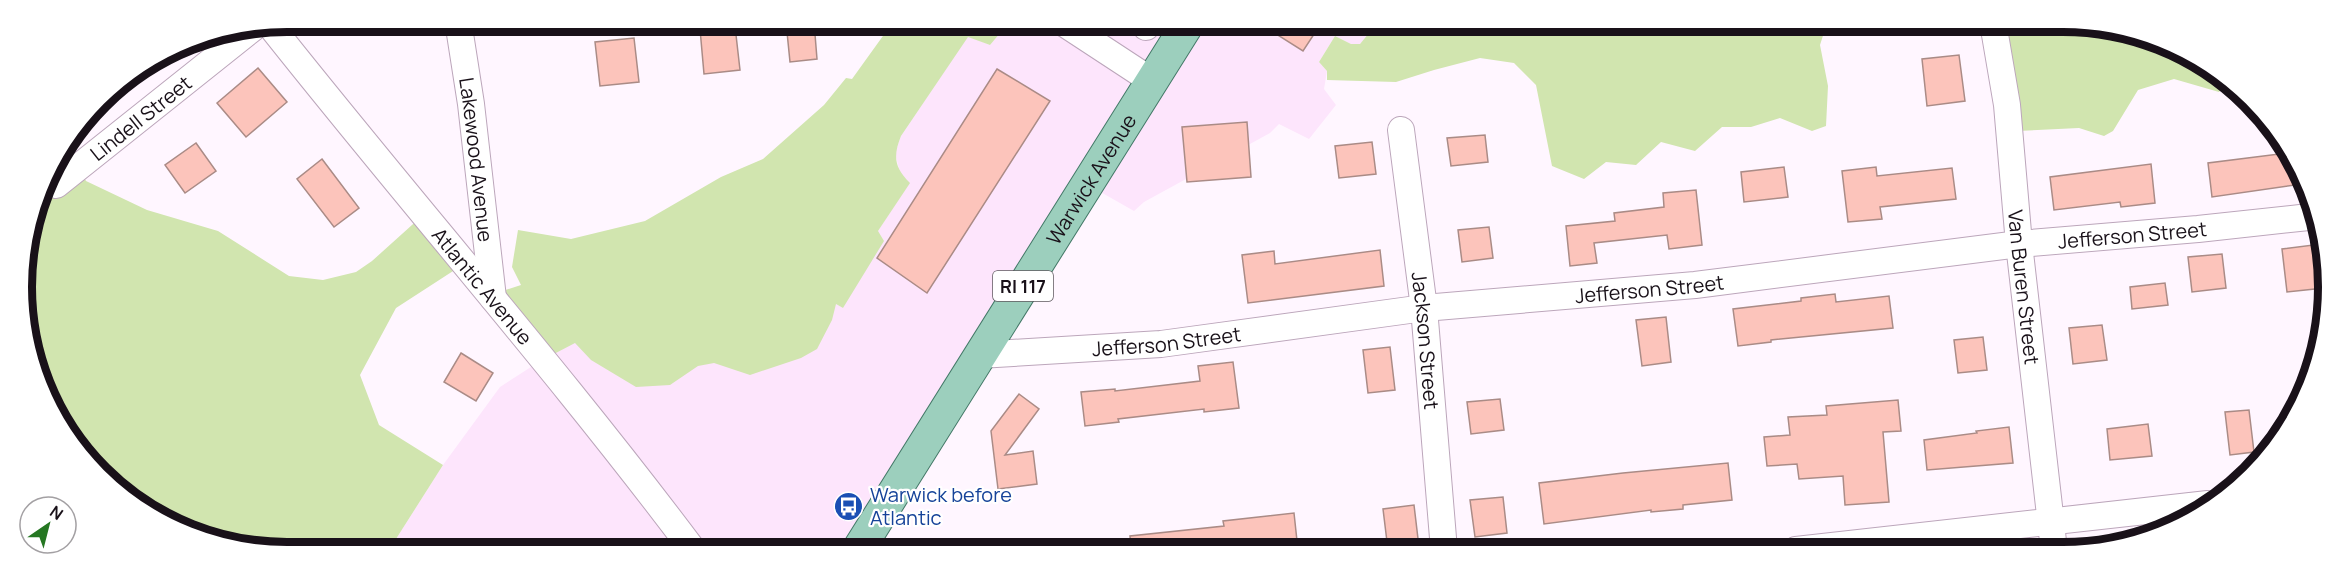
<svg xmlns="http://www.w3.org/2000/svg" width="2349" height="573" font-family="Manrope,sans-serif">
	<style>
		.built { fill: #fde5fc }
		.green { fill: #d1e5af }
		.building { fill: #fcc4bb; stroke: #aa8b86; stroke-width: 1.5 }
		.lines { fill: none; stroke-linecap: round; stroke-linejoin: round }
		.minor-casing { stroke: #bca6bb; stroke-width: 28 }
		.major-casing { stroke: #437867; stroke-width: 34 }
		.minor { stroke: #fff; stroke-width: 26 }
		.major { stroke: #9ccfbd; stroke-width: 32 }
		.labels { text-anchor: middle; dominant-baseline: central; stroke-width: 4.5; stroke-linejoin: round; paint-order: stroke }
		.shield { fill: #fff; stroke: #5e585e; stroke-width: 1.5 }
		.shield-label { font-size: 18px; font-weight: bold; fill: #191119 }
		.street-label { font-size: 20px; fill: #191119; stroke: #fff }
		.transit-label { font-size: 20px; fill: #164399; stroke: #fff; text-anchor: start }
		.rim { fill: none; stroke: #191119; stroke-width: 8 }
	</style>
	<rect width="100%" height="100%" fill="#fff6ff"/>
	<polygon class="built" points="1008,22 1378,22 1360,44 1351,44 1335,36 1319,62 1327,71 1324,89 1336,105 1309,139 1279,124 1270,133 1144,202 1134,211 1090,186 859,550 389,550 443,465 500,387 545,358 590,334 798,281 843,308 878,231 909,183 900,173 895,153 901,136 968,36 990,45 1001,32 1013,29"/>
	<g class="green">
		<path d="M893,22H1008L1013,28L1001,32L990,45L968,37L901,136C893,156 894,167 910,183L878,231L884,241L843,308L836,304L832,320L817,349L801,358L750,375L714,363L698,366L670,385L636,387L591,360L575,343L552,355L493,294L521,285L512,267L518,230L571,239L645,221L721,177L763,159L824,105L846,78L852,79Z"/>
		<polygon points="1378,22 1827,23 1820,45 1828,86 1826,126 1812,131 1780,118 1751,127 1722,127 1695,151 1661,142 1636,165 1606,162 1584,179 1552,166 1536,85 1514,63 1480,58 1434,70 1396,82 1327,80 1327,71 1319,62 1335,36 1351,44 1360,44"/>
		<polygon points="1996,23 2097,23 2196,57 2226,84 2219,92 2174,79 2138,90 2113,131 2104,136 2079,128 2017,131"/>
		<polygon points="56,159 75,172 81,171 86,181 147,210 218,231 289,276 323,280 356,272 372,261 422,216 467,262 396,308 360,375 379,425 443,465 389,550 252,550 153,516 76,448 35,372 22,269 49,169"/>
	</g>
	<g class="building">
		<polygon points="786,22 814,22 817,59 790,62"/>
		<polygon points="1257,22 1322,22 1303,51"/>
		<polygon points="735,26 740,70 704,74 700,29"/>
		<polygon points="634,38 639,82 600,86 595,42"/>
		<polygon points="1959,55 1965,101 1927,106 1922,59"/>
		<polygon points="258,68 287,102 246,137 217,103"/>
		<polygon points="997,69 1050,101 927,293 877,258"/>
		<polygon points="1247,122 1251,177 1187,182 1182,127"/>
		<polygon points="1485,135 1488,162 1451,166 1447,138"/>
		<polygon points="1372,142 1376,174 1339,178 1335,146"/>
		<polygon points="196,143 216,171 185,193 165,165"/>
		<polygon points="2287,153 2302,184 2212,197 2208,163"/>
		<polygon points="322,159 359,208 334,227 297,179"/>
		<polygon points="2151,164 2155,203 2121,207 2120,202 2054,210 2050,177"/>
		<polygon points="1784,167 1788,197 1744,202 1741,172"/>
		<polygon points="1876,167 1877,176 1952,168 1956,199 1880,207 1882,219 1848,222 1842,171"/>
		<polygon points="1696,190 1702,245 1669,249 1667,235 1594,243 1597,263 1570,266 1566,226 1615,221 1614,213 1664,207 1663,193"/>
		<polygon points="1489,227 1493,258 1462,262 1458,230"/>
		<polygon points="2321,244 2324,288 2287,292 2282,249"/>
		<polygon points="1380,250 1384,286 1248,303 1242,255 1274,251 1275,264"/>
		<polygon points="2222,254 2226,288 2192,292 2188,257"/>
		<polygon points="2165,283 2168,305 2132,309 2130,287"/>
		<polygon points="1835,294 1836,302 1889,296 1893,328 1771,340 1771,342 1738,346 1733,309 1801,301 1801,298"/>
		<polygon points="1666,317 1671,362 1642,366 1636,320"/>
		<polygon points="2102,325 2107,360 2073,364 2069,328"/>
		<polygon points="1983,337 1987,370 1958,373 1954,340"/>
		<polygon points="1390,347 1395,390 1368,393 1363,350"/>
		<polygon points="461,353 493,373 476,401 444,382"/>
		<polygon points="1233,362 1239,408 1204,412 1204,409 1118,419 1119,422 1085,426 1081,392 1115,389 1115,391 1200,381 1198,366"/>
		<polygon points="1019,394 1039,409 1005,455 1033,451 1037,484 998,489 991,431"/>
		<polygon points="1500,399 1504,430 1471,434 1467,402"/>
		<polygon points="1898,400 1901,431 1883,432 1889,502 1845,505 1843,476 1799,479 1797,464 1767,466 1764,437 1790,435 1788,417 1827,415 1826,406"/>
		<polygon points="2249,410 2254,452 2230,455 2225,412"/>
		<polygon points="2148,424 2152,456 2110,460 2107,429"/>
		<polygon points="2009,427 2013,463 1927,470 1924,440 1977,433 1976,431"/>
		<polygon points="1728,463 1732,500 1683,505 1683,509 1651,512 1651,510 1544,524 1539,483 1623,473"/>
		<polygon points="1503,497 1507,533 1475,537 1470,500"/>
		<polygon points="1414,505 1419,547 1388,550 1383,509"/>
		<polygon points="1294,513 1298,550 1131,550 1130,536 1224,526 1223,521"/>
	</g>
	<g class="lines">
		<defs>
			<g id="minor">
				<path id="s1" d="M458,21L471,104L493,298"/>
				<polyline points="1062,22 1152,81"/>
				<path id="s2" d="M1993,23L2007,105L2019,244L2054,550"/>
				<path id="s3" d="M269,24C409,201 558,370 693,550"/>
				<polyline points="1146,27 1149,22"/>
				<path id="s4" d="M1401,130L1424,308L1444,550"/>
				<path id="s5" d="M56,185L253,28"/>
				<path id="s6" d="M979,355L1161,344L1424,308L1695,285L2019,244L2198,229L2318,216"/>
				<polyline points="1796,550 2208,504"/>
			</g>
			<g id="major">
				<path id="s7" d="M858,550L1189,22"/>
			</g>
		</defs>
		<use href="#minor" class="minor-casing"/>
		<use href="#major" class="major-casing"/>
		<use href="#minor" class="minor"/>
		<use href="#major" class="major"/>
	</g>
	<defs>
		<symbol id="bus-disc" viewBox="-11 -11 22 22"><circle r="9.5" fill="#1a4fb4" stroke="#fff"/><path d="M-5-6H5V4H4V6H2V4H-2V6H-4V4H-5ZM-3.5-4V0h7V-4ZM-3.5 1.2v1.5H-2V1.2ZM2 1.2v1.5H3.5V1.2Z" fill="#fff"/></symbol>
	</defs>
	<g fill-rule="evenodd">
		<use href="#bus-disc" x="832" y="490" width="33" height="33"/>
	</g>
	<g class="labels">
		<rect class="shield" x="993" y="271" width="60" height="30" rx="4.5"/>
		<g class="shield-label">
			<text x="1023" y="286">RI 117</text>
		</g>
		<g class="street-label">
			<text stroke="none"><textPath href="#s5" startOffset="108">Lindell Street</textPath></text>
			<text stroke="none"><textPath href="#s1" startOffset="140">Lakewood Avenue</textPath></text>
			<text stroke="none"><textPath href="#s7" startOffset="438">Warwick Avenue</textPath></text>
			<text stroke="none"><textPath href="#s6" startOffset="1160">Jefferson Street</textPath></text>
			<text stroke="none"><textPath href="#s3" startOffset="338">Atlantic Avenue</textPath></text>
			<text stroke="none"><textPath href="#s2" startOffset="266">Van Buren Street</textPath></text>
			<text stroke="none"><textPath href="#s6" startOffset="674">Jefferson Street</textPath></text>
			<text stroke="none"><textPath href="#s4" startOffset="212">Jackson Street</textPath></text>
			<text stroke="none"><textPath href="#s6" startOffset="188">Jefferson Street</textPath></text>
		</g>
		<g class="transit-label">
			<text x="870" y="494">Warwick before<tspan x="870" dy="23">Atlantic</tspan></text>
		</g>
	</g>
	<path d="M0 0H2349V573H0ZM287 32H2063A255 255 0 0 1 2318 287V287A255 255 0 0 1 2063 542H287A255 255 0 0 1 32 287V287A255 255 0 0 1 287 32Z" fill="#fff" fill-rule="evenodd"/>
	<path class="rim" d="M287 32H2063A255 255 0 0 1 2318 287V287A255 255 0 0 1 2063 542H287A255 255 0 0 1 32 287V287A255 255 0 0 1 287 32Z"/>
	<g transform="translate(48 525) rotate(35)"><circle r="28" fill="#ffffff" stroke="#a3a0a3" stroke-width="1.5"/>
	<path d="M0-4.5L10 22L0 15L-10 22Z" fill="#257722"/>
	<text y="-9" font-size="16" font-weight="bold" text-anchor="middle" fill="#191119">N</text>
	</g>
</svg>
